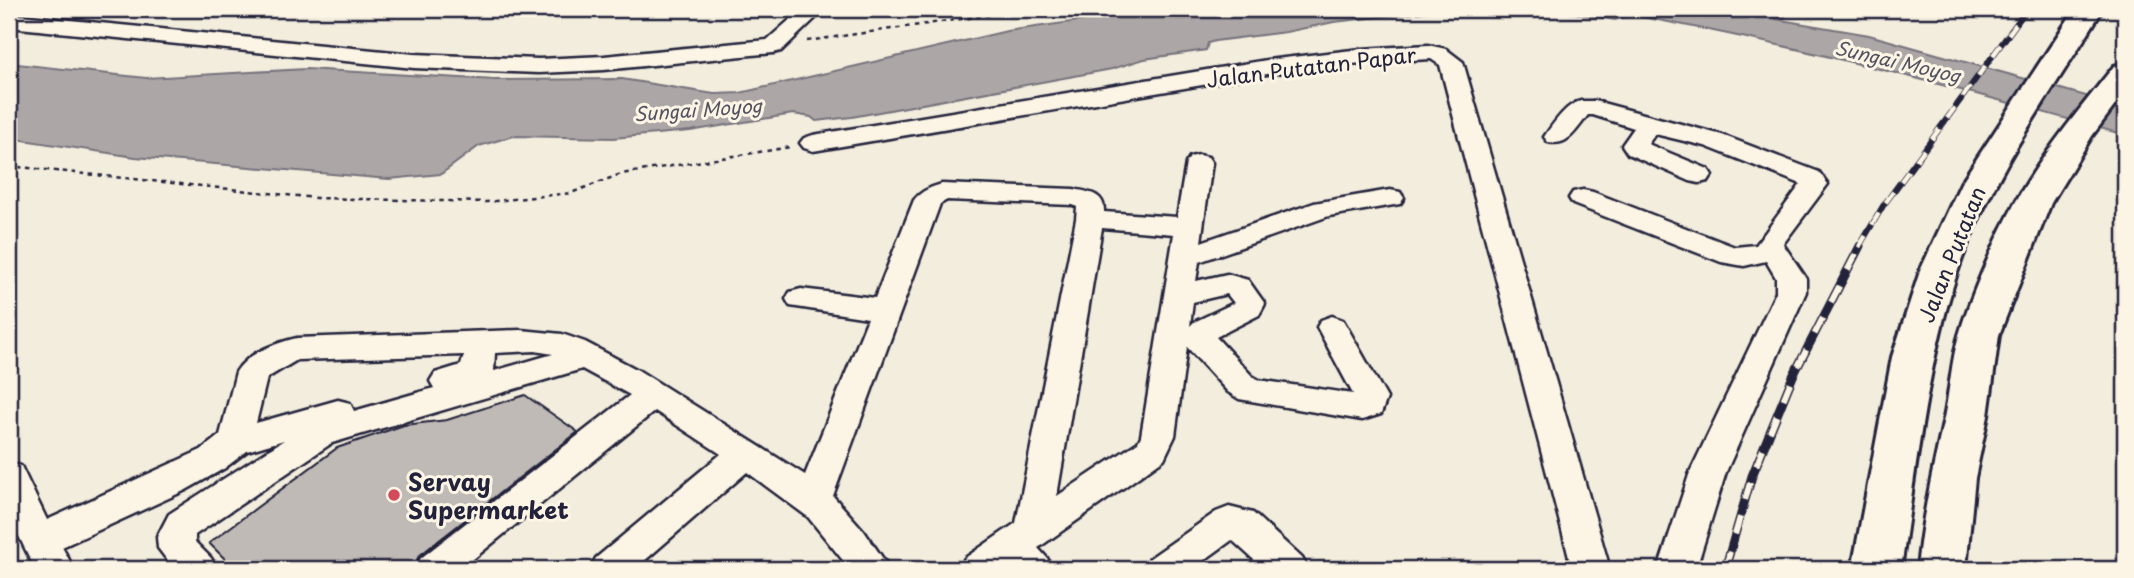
<svg xmlns="http://www.w3.org/2000/svg" width="2134" height="578" font-family="'Playpen Sans',sans-serif">
	<style>
		.water { fill: #aca7a6; stroke: #75727b; stroke-width: 2 }
		.building { fill: #bfbab6; stroke: #22223b; stroke-width: 2 }
		.lines { fill: none; stroke-linecap: round; stroke-linejoin: round }
		.minor-casing { stroke: #22223b; stroke-width: 5 }
		.highway-casing { stroke: #22223b; stroke-width: 6 }
		.path { stroke: #22223b; stroke-width: 2.5; stroke-dasharray: 4.5 4.5; stroke-linecap: butt }
		.minor { fill: #fcf5e5; fill-rule: evenodd }
		.highway { fill: #fcf5e5; fill-rule: evenodd }
		.rail-far1-casing { stroke: #22223b; stroke-width: 6 }
		.rail-casing { stroke: #22223b; stroke-width: 9 }
		.rail-far1 { stroke: #fcf5e5; stroke-width: 4.5; stroke-dasharray: 13; stroke-linecap: butt }
		.rail { stroke: #fcf5e5; stroke-width: 6; stroke-dasharray: 18; stroke-linecap: butt }
		.poi-dot { fill: #d1495b; stroke: #fcf5e5; stroke-width: 2.5 }
		.labels { text-anchor: middle; dominant-baseline: central; stroke-width: 6; stroke-linejoin: round; paint-order: stroke }
		.far-water-label { font-size: 19px; font-style: italic; fill: #525160; stroke: #fcf5e5 }
		.street-label { font-size: 21px; fill: #22223b; stroke: #fcf5e5 }
		.near-poi-label { font-size: 24px; font-weight: bold; fill: #22223b; stroke: #fcf5e5; text-anchor: start }
	</style>
	<rect width="100%" height="100%" fill="#f3edde"/>
	<filter id="ink" filterUnits="userSpaceOnUse"><feTurbulence type="fractalNoise" baseFrequency=".0143" numOctaves="2"/><feDisplacementMap in="SourceGraphic" scale="14" xChannelSelector="R" yChannelSelector="G"/><feConvolveMatrix kernelMatrix="1 2 1 2 8 2 1 2 1" color-interpolation-filters="sRGB"/></filter>
	<g filter="url(#ink)">
		<g class="water">
			<polygon points="1166,9 1450,9 1334,22 1286,32 1215,41 1208,43 1206,50 1144,59 1112,69 852,117 816,121 811,117 793,114 690,131 613,138 513,136 479,146 441,174 389,179 135,157 9,138 9,63 146,78 306,69 495,80 622,79 714,94 740,93 1007,31"/>
			<path d="M1552,9H1746L1786,17L1775,19L1869,35L2125,107V135C1962,89 1798,45 1631,15L1615,20Z"/>
		</g>
		<polygon class="building" points="525,395 578,432 419,556 412,569 235,569 209,543 337,448 404,425 447,420"/>
		<g class="lines">
			<defs>
				<g id="minor">
					<polygon points="802,9 825,9 781,51 773,53 604,70 539,73 414,68 9,27 9,14 414,54 539,59 604,56 767,40"/>
					<polygon points="1428,45 1446,49 1463,62 1610,569 1572,569 1440,65 1431,59 1361,63 1267,74 813,151 804,148 800,143 804,138 813,135 1267,60 1361,49"/>
					<path d="M1581,101H1595L1722,135L1819,172L1828,184L1783,244L1806,278V292L1726,472L1696,569H1658L1690,472L1776,292V278L1766,261L1744,266L1721,262L1573,204L1569,198L1573,192L1583,190L1593,192L1735,247L1756,245L1801,184L1705,146L1655,134L1648,144L1708,169L1712,175L1708,181L1699,183L1690,181L1628,154L1622,145L1634,128L1593,115H1588C1576,130 1568,147 1548,142L1544,137C1553,124 1566,104 1581,101Z"/>
					<path d="M1199,155L1208,157L1212,163L1201,242L1314,203L1390,190L1400,192L1404,198L1400,204L1329,216L1199,262L1196,281L1227,274L1248,280L1265,304L1259,315L1216,337L1252,376L1259,380L1353,394L1317,327L1321,320L1332,316L1343,320L1347,327L1387,398L1381,414L1362,420L1239,399L1228,392L1187,347L1175,436L1164,459L1038,548L1047,558L1053,569H959L965,558L1016,523L1076,219L1077,207L1073,205L947,200L940,204L833,496L864,531L890,569H850L808,517L747,472L635,569H590L596,558L721,454L655,411L461,569H415L421,558L630,395L582,369L332,443L195,535V542L211,558L217,569H174L158,548L157,537L169,514L284,440L247,451L225,468L186,490L62,547L74,569H35L9,516V462L21,466L47,520L201,450L220,435L236,372C247,353 276,343 297,338L521,330L562,334L585,342L638,370L805,475L868,318L790,306L786,299L790,292L801,289L875,298L914,200C921,191 931,187 942,184L1073,189C1088,192 1105,193 1104,212L1177,217L1186,163L1190,157ZM1102,228L1174,234L1141,436L1138,442L1057,496ZM1227,294L1234,303L1194,322L1190,326L1193,302ZM535,351L553,354L494,371L495,353ZM464,355L461,365L435,373L430,381L434,388L354,411L350,403L338,400L256,423L267,378L297,360Z"/>
					<polygon points="1229,507 1253,513 1302,558 1308,569 1264,569 1232,540 1192,569 1144,569 1150,558 1216,512"/>
				</g>
				<g id="highway">
					<path d="M2075,9H2103C2051,94 1989,177 1957,273C1926,369 1916,470 1901,569H1852L1892,357L1920,271L1961,183Z"/>
					<path d="M2125,63V92L2092,136L2051,203L1999,335L1988,416L1975,478L1966,569H1917C1922,518 1933,469 1944,418C1950,390 1951,362 1959,335C1971,294 1995,241 2015,203C2042,154 2080,109 2114,66Z"/>
				</g>
			</defs>
			<use href="#minor" class="minor-casing"/>
			<use href="#highway" class="highway-casing"/>
			<g class="path">
				<polyline points="807,41 1032,9"/>
				<polyline points="9,166 316,198 486,202 571,193 621,174 791,147"/>
			</g>
			<use href="#minor" class="minor"/>
			<use href="#highway" class="highway"/>
			<defs>
				<polyline id="rail-far1" points="1859,247 1883,206 2027,9"/>
				<polyline id="rail" points="1725,569 1752,476 1793,376 1860,246"/>
			</defs>
			<use href="#rail-far1" class="rail-far1-casing"/>
			<use href="#rail" class="rail-casing"/>
			<use href="#rail-far1" class="rail-far1"/>
			<use href="#rail" class="rail"/>
		</g>
	</g>
	<circle class="poi-dot" cx="394" cy="495" r="7"/>
	<g class="labels">
		<g class="far-water-label">
			<text transform="translate(1898 61) rotate(13)">Sungai Moyog</text>
			<text transform="translate(698 109) rotate(-4)">Sungai Moyog</text>
		</g>
		<g class="street-label">
			<text transform="translate(1311 66) rotate(-7)">Jalan Putatan Papar</text>
			<text transform="translate(1951 254) rotate(-68)">Jalan Putatan</text>
		</g>
		<g class="near-poi-label">
			<text x="408" y="481">Servay<tspan x="408" dy="28">Supermarket</tspan></text>
		</g>
	</g>
	<rect width="2134" height="578" fill="none" stroke="#fcf5e5" stroke-width="35"/>
	<rect x="18" y="18" width="2099" height="543" fill="none" stroke="#22223b" stroke-width="2.5" filter="url(#ink)"/>
</svg>
